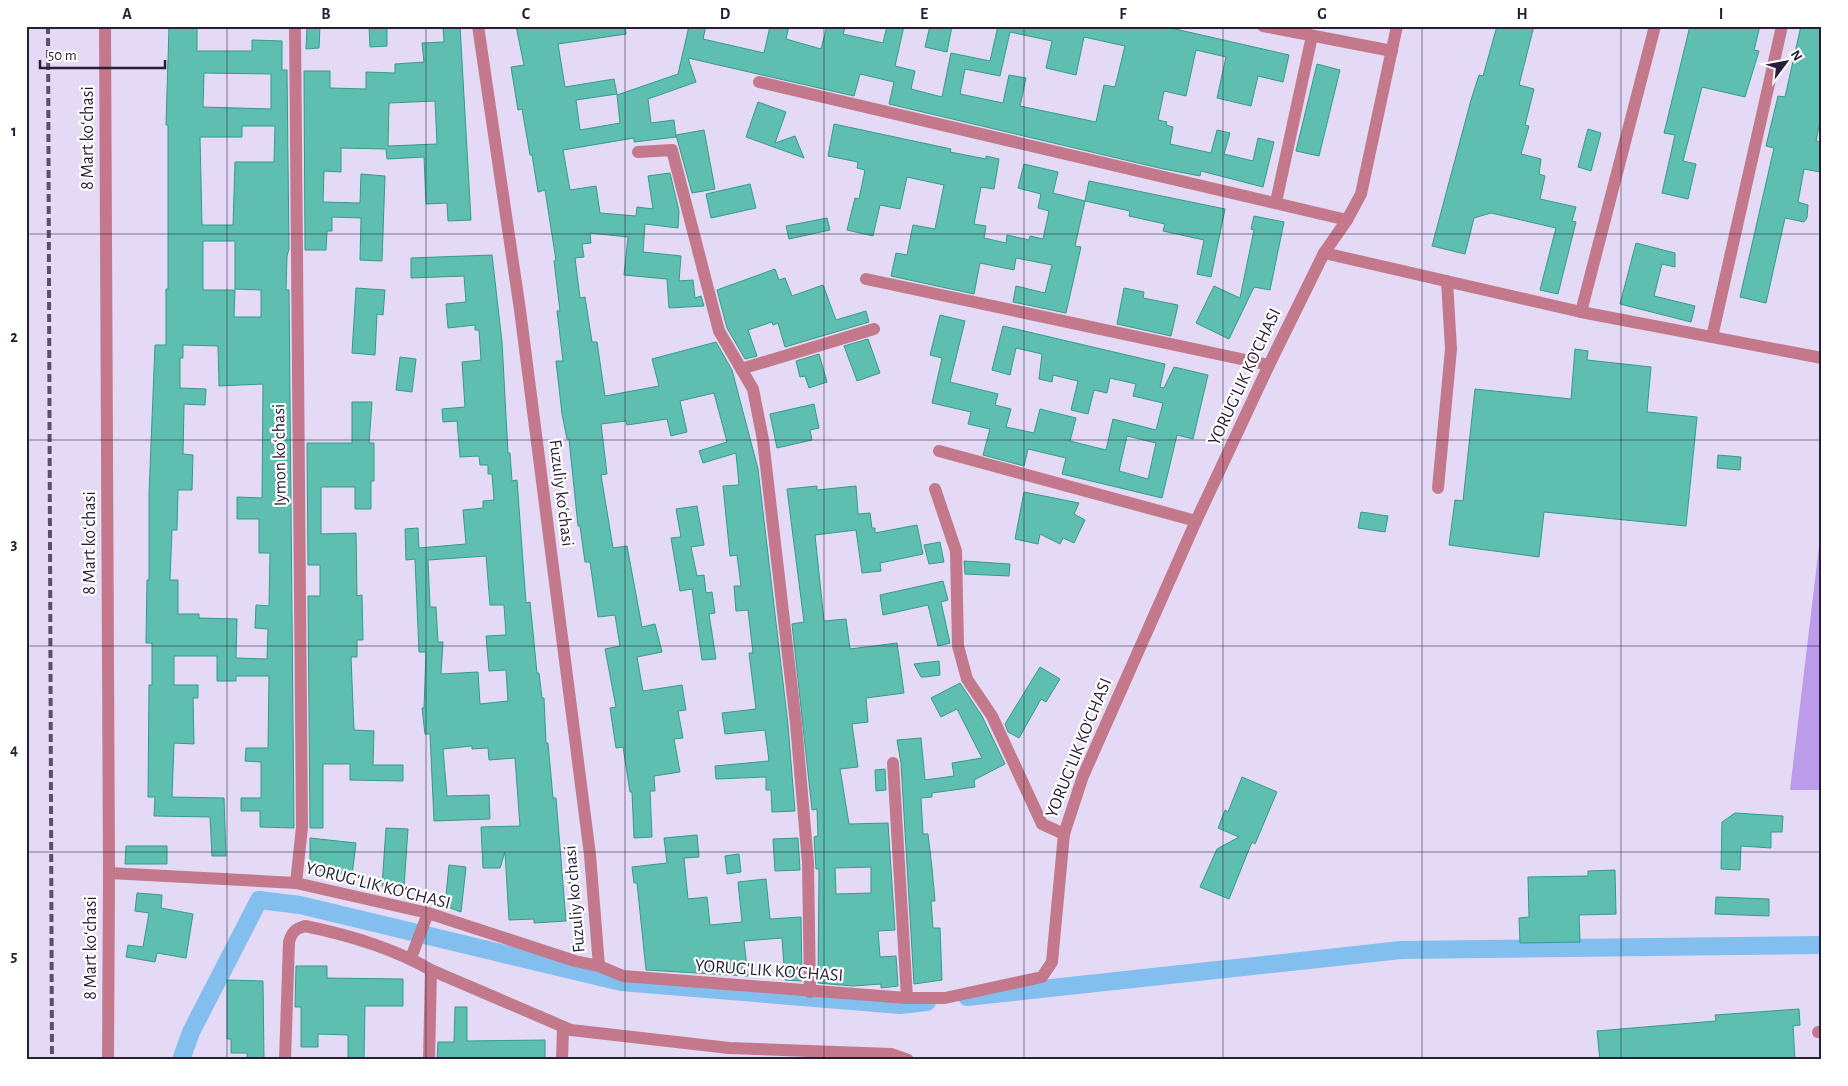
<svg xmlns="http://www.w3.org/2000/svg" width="1848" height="1086" font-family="'Alegreya Sans',sans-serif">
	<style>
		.green { fill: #bc9bea }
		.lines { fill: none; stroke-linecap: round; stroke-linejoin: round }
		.canal { stroke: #82beee; stroke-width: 18 }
		.building { fill: #5ebfb1; stroke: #349a8d; fill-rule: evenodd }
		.minor { stroke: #c3788c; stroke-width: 12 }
		.rail { stroke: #5a5069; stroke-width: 4; stroke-dasharray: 8 4; stroke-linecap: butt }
		.grid { fill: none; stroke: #291e37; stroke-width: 1; stroke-opacity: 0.55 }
		.labels { text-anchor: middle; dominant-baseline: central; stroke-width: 4.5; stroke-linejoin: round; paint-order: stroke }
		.street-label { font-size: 18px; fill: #291e37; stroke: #fff }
		.neatline { fill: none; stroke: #291e37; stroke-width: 2 }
		.grid-label { font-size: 16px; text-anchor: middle; font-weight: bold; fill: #291e37 }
	</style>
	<rect width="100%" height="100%" fill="#e4daf5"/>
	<polygon class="green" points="1822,521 1822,790 1790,790"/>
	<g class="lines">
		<g class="canal">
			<polyline points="967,997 1401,950 1822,945"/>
			<polyline points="181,1060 191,1032 259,900 300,905 621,982 900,1005 927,1002"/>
		</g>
	</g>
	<g class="building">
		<polygon points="307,26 320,26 319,48 306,49"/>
		<polygon points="369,26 387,26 387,46 370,47"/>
		<path d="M443,26H460L471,220L448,221L447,203L426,204L424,157L387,159L386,149L341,148V172L324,171L323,202L360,203L361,174L385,176L382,261L360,260L361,218L332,217V231H327L326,250H305L304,71H330V88L366,89V72L395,73V64L424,62L422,43L444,42ZM435,101L437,144L388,146L389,103Z"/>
		<path d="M516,26H625L626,34L558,44L565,87L614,79L617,94L576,100L580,130L620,123L617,95L678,74L689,26H706L703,39L764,53L770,26H789L786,39L821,49L827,26L845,28L843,34L883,43L887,26H904L895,66L915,71L911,89L942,97L951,53L990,61L998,26H1162L1289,55L1283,82L1258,76L1251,106L1217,98L1226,57L1196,50L1186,96L1164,91L1158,120L1167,122L1166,125L1173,127L1170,144L1211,153L1217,130L1230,133L1224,154L1253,161L1258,138L1274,142L1263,187L1201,171L1200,176L1159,168L889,104L894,82L860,74L854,96L688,58L696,82L648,99L651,123L674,120L676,137L634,142V138L563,150L570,190L596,186L600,213L636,216L637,207L653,209L648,176L670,173L679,211L678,228L645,224L643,252L681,256L679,281L693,280L695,298L701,296L704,306L669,308L667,279L624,275L628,237L590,233L591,243L582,244L584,257L575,258L580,298L585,297L592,342H597L605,396L659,386L652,359L716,342L732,370L758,469L788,725L795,811L772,812L771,790H766V777L716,779L715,766L769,761L765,730L725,734L722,713L756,709L749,653H753L748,610L736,611L734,586H741L737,555L730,556L723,486L739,485L736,453L703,463L699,451L727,442L714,393L680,401L687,432L671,436L667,419L627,425L626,421L601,424L607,474L601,475L613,548L627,546L642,627L655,624L662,652L637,657L643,691L682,685L686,710L678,711L683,738L674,739L680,772L654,776L655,791H650L652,837L634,838L632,792H630L623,747L616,748L610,708L616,707L605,649L620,646L615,615L598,617L590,562H585L580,526H578L569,439H567L562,414L556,361H563L557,311H560L554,261L556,260L545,190L538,192L532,155H530L522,109L518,110L511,67L524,65ZM1010,32L1052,41L1046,68L1076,75L1084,37L1125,46L1115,87L1104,85L1096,122L1020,106L1026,78L1009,75L1003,103L960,94L965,69L1000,76Z"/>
		<polygon points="930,26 952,26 947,52 925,47"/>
		<polygon points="1497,26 1534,26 1519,85 1534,89 1525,125 1529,126 1521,154 1541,159 1539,174 1545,176 1540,199 1576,207 1572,221 1576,222 1558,294 1540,290 1556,228 1491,213 1474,218 1465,254 1432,246 1471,100 1479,75 1483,76"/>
		<polygon points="1690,26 1760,26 1754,50 1759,51 1745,97 1702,87 1683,161 1696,164 1688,199 1662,193 1675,135 1664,133"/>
		<polygon points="1801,26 1822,26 1822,113 1816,141 1822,143 1822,164 1820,172 1804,169 1798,202 1808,205 1807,218 1804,222 1785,218 1766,303 1740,297 1774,148 1766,146 1778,96 1785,97"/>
		<path d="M169,27H197V51H252V40L282,41V70H287L289,249L287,256L286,290H289L294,828L260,827V811H241V798H261V762L245,761L246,748H268L269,676H236V681H217V656H174V685H198V698H193L194,744L174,743L172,797L224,798L226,856H212L210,817L154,816L155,797H148L149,685H152V643H146L147,580H149V494L155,345H166V289H168V125H166ZM204,73L271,74V109L203,107ZM242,126H275L274,162H235L233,225H202L200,137H242ZM203,241H235V289L261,290V317H234L235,290H203ZM183,345L218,346L219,386L263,384L262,498L237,497V519H259V553H270L269,606L256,605L255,628L268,629L267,659L236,658L237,619L199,618V614H178V580H170L172,530H177L178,490H192L193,455L183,454L184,404L205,405L206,389L180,388V358H183Z"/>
		<polygon points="1317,64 1340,70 1319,156 1296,151"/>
		<polygon points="758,102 786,112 775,143 795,136 804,158 746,137"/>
		<polygon points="834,124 951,149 950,152 986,159 986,156 999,159 994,189 981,187 974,224 986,226 984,238 1006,243 1007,235 1029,240 1030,236 1043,239 1049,211 1038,208 1041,194 1018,188 1024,164 1058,172 1053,193 1085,201 1089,181 1225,209 1211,277 1197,274 1204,240 1163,231 1165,224 1129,216 1130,211 1085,201 1075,246 1081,247 1066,313 1013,302 1016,286 1045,293 1052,265 1016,258 1014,270 980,263 974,294 891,276 896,253 907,255 913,225 935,229 944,185 907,177 900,209 880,205 873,236 847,230 855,198 859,199 865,170 857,168 858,162 828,156"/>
		<polygon points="1588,129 1601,133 1591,171 1578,167"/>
		<polygon points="704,130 715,189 692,193 676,135"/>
		<polygon points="750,184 756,208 711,218 706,194"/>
		<polygon points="1254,216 1284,222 1270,290 1254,287 1229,339 1196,323 1214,286 1240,298 1254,230 1251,229"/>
		<polygon points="827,218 830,230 789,239 786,226"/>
		<polygon points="1636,243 1675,253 1675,267 1662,264 1654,296 1695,306 1691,322 1620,304"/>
		<path d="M492,255L502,342L508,453H510L512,481L517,480L526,603L530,602L537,673H539L542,698H544L546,743H548L553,798H556L566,921L534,923V919L509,920L505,852L500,868H483L481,827L520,826L515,758L489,760L488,748L472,749V746L443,749L447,796L489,795L490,819L434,821L430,734H425L422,708H424L426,652H419L415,559L406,560L405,529L418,528L419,548L466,544L463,510L483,508V501L494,500L492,474H488V465H480L479,456L460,457L457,421L443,422L442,409L465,407L462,362L481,360L479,330H475V325L448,328L446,304L466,302L464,276L411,278V258ZM486,556L490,605H504L506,635L486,636L489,671L506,670L508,701L480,704L478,672L441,674L443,642H438L436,607H430L428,560Z"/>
		<polygon points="775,269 779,280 785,278 792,296 823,285 836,320 866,311 869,322 785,347 778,323 773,325 772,322 748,330 757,356 745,359 727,328 717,290"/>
		<polygon points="356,288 385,290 383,315 377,314 375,355 352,353"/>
		<polygon points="1124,288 1144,292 1143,298 1178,305 1171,336 1117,324"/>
		<path d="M940,315L965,321L950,382L998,394L995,405L1011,409L1006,427L1034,433L1040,409L1076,418L1070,441L1106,450L1113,419L1156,430L1163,403L1133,396L1136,384L1110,378L1107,393L1094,390L1088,414L1071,410L1078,381L1053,375L1052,382L1039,379L1042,354L1016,348L1010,375L992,370L1003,326L1165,364L1160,387L1164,388L1174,367L1208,375L1193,439L1177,435L1162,498L1062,474L1066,458L1028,449L1024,466L983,455L990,429L968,424L971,412L932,403L942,358L930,355ZM1127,436L1156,443L1148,479L1119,471Z"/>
		<polygon points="868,339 880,373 857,381 844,346"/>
		<polygon points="1575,349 1588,351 1587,360 1651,367 1647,412 1697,417 1686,526 1544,512 1539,557 1449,545 1455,500 1463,501 1475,389 1571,399"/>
		<polygon points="819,354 827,382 809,388 805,376 800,377 796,361"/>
		<polygon points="400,357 416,359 412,392 396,390"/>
		<polygon points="352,402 372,402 369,443 374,443 374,481 371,481 371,509 355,509 355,487 321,487 321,534 356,533 357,596 362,595 363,640 357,640 357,657 351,657 354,730 374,731 373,765 403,765 403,781 350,780 350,764 323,764 323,828 310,828 308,596 320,596 320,565 308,565 307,443 352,443"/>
		<polygon points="814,404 819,428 810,430 812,440 777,448 770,414"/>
		<polygon points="1718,455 1741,457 1740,470 1717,468"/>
		<path d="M817,486V490L856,486L858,514L870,513L872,528H875V533L917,525L923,554L880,563L881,571L862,573L856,530L815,535L824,621L846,619L850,649L897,643L904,693L866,698L868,722L852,724L858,767L840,769L849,824L888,823L895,930L878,931L880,957L896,956L898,986L881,988V984L853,986L818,983L819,869H816L814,837L818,836L817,809L812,810L792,624L804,622L787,489ZM871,867V893L836,894L835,868Z"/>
		<polygon points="1024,492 1079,503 1074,514 1085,520 1074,543 1063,538 1060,544 1040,534 1038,544 1015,539"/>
		<polygon points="697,506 704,545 691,547 697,576 704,575 706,593 712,592 715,613 709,614 716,659 702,660 692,589 680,591 671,538 681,537 676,509"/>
		<polygon points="1361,512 1388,516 1385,532 1358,528"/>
		<polygon points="940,542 944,562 929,564 924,545"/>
		<polygon points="964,561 1010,564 1009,576 965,574"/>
		<polygon points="943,581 948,600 941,602 950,643 938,646 928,605 883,615 880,595"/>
		<polygon points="939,661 940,675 925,677 921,677 914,664"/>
		<polygon points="1040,667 1060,679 1046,702 1041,699 1019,738 1008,732 1005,724"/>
		<polygon points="960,683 982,716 1005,764 974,780 975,787 932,793 932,797 921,798 923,834 928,834 932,868 935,901 931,901 933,928 940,928 942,980 914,984 901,763 897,740 921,738 925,780 954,776 952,763 982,758 957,709 941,717 931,698"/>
		<polygon points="885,769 886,790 876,791 875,770"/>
		<polygon points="1242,777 1277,792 1255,844 1252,842 1229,899 1200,887 1217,849 1239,837 1218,828 1225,810 1228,812"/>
		<polygon points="1735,813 1783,816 1782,832 1771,832 1771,848 1741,846 1740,870 1721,869 1722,822"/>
		<polygon points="386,828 408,829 404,887 382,886"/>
		<polygon points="697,835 699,857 684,858 688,899 707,897 710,925 742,922 738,882 766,879 770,919 801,917 802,981 785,980 782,938 744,941 748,976 646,970 637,883 634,883 632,867 667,863 664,838"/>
		<polygon points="310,838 356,843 352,875 329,872 329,870 310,870"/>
		<polygon points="798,838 800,870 775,871 773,839"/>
		<polygon points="126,846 167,846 167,864 125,864"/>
		<polygon points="739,854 741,872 727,874 725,856"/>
		<polygon points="449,865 466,867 461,912 445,906"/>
		<polygon points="1615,870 1616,914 1579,915 1580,942 1520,943 1519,918 1529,917 1528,877 1588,876 1588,871"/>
		<polygon points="137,893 162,895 161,908 193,914 186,958 157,953 155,962 126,957 128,945 143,947 149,913 135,911"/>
		<polygon points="1716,897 1769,899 1769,916 1715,914"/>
		<polygon points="296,966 327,966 327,978 403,979 403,1006 365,1006 364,1060 350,1060 350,1057 348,1057 348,1035 318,1034 318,1047 301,1047 301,1007 295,1007"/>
		<polygon points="227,980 263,981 264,1060 247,1060 247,1053 231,1053 231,1039 227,1039"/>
		<polygon points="455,1007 467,1007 467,1041 545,1040 545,1060 437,1060 438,1042 454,1042"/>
		<polygon points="1799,1009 1800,1025 1793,1026 1795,1060 1600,1060 1597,1031 1716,1021 1715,1015"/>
	</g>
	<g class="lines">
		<g class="minor">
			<polyline points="105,26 109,873 108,1060"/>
			<polyline points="295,26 302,827 296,883"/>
			<polyline points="478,26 520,310 590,855 599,966"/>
			<polyline points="1263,26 1392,51"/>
			<polyline points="759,82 1347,220"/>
			<polyline points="638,152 672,150 719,331 753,389 763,440 796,724 808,863 810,992"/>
			<polyline points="1276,202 1312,36"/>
			<polyline points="1324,253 1581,312 1822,358"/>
			<polyline points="866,279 1269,365"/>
			<polyline points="1581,312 1655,26"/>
			<polyline points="1712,337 1782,26"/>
			<polyline points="741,369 874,329"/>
			<polyline points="939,451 1196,521"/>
			<polyline points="1438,488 1451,349 1447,281"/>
			<polyline points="935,489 956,551 958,646 967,679 992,716 1042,824 1064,834"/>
			<polyline points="893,763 907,998"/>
			<polyline points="109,873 296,883 428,913 575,961 599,966 623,976 907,998 945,998 1042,977 1052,962 1064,834 1083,776 1196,521 1269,365 1324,253 1347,220 1361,194 1397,26"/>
			<polyline points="411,958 428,913"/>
			<polyline points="1818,1032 1822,1031"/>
			<path d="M285,1060L289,942C292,932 295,929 305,926C349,935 393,948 431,970L571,1030L729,1048L891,1054L908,1060"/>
			<polyline points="429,1060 431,970"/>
			<polyline points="562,1060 563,1028"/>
		</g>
		<polyline class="rail" points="48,26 52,1060"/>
	</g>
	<path class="grid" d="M227,26V1060M426,26V1060M625,26V1060M824,26V1060M1024,26V1060M1223,26V1060M1422,26V1060M1621,26V1060M26,234H1822M26,440H1822M26,646H1822M26,852H1822"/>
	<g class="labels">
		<g class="street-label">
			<text transform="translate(88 138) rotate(-90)">8 Mart koʻchasi</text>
			<text transform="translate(1245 377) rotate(-65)">YORUG'LIK KO'CHASI</text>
			<text transform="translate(280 455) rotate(-91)">Iymon koʻchasi</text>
			<text transform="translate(561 493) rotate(83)">Fuzuliy koʻchasi</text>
			<text transform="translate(90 543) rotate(-90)">8 Mart koʻchasi</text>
			<text transform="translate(1079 748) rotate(-68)">YORUG'LIK KO'CHASI</text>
			<text transform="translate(378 886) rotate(14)">YORUG'LIK KO'CHASI</text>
			<text transform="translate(575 899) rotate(-95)">Fuzuliy koʻchasi</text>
			<text transform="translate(91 948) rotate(-90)">8 Mart koʻchasi</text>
			<text transform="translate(769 971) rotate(4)">YORUG'LIK KO'CHASI</text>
		</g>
	</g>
	<rect width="1848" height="1086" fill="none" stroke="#ffffff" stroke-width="55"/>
	<g transform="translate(1786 62) rotate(58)" stroke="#ffffff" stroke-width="4" paint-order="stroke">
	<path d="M0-4L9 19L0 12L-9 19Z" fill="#291e37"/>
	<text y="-8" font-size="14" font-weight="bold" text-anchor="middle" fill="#291e37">N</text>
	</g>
	<path d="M40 60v8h125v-8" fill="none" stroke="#291e37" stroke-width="2.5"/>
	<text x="48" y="60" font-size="15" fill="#291e37" stroke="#ffffff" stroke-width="4" paint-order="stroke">50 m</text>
	<rect x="28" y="28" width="1792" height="1030" class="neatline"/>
	<g class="grid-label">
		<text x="127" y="19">A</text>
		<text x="326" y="19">B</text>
		<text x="526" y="19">C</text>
		<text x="725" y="19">D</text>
		<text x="924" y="19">E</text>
		<text x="1123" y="19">F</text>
		<text x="1322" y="19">G</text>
		<text x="1522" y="19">H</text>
		<text x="1721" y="19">I</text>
		<text x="14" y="136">1</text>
		<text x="14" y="342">2</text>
		<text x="14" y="549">3</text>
		<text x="14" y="755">4</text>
		<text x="14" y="961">5</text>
	</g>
</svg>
